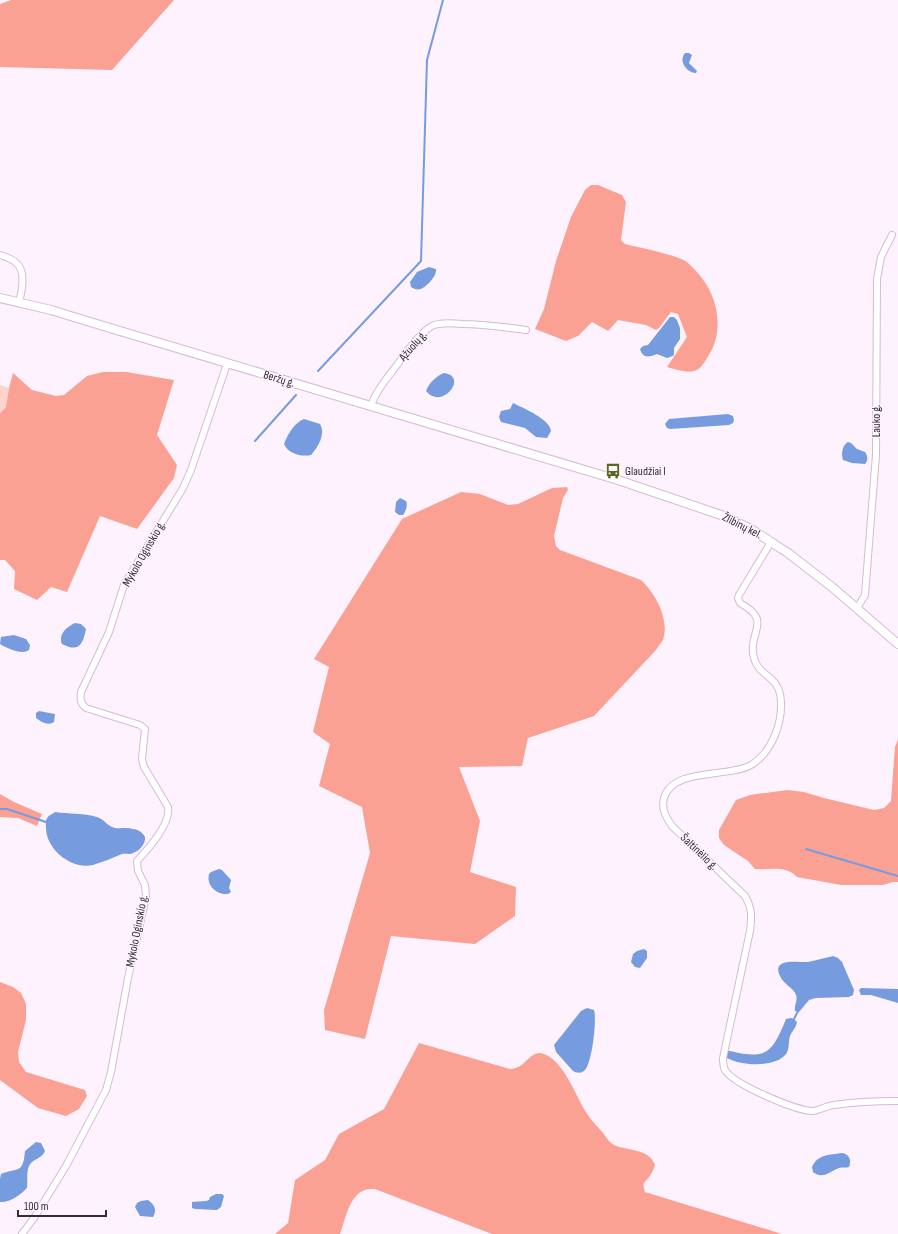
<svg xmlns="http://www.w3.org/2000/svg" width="898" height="1234" font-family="'Sofia Sans Condensed',sans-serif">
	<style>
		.green { fill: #ffd4cd }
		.forest { fill: #faa194 }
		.water { fill: #769cdf }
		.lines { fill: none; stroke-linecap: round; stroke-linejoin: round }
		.stream { stroke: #769cdf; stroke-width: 2 }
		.street-casing { stroke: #d5bbd6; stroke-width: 8 }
		.secondary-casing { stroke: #d5bbd6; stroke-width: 10 }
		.street { stroke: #fff; stroke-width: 6 }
		.secondary { stroke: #fff; stroke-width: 8 }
		.labels { text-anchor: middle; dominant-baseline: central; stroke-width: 3; stroke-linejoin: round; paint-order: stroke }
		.street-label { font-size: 12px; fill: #352b35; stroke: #fdf2fd }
		.poi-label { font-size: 12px; fill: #352b35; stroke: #fdf2fd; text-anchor: start }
	</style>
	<rect width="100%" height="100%" fill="#fdf2fd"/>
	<polygon class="green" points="0,385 9,388 6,407 0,413"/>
	<g class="forest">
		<polygon points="11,0 174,0 112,70 0,67 0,4"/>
		<path d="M591,185H598L622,195L626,202L621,240L625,244C641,248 674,254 687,262C690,265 693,268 696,271C718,294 726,331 707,358C704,363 700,370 694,371C686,373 675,369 667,367L687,337L678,314L671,312L659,328L656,330L646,325L618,320L608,331L592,322L578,336L566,341L535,329L544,309L556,261L571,217L585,190Z"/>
		<polygon points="103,372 126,372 174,380 157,435 177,465 174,478 137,529 100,516 67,592 51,587 37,600 14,589 15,571 5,560 0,560 0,413 6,407 9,388 13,373 32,390 56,396 64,395 87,376"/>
		<path d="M567,487L568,490L563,498L554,536L556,546L560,550L641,580C655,593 670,619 663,640C661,643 658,647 656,650L594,716L528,738L522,766L459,767L480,821L470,872L516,887L515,916L475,944L391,936L365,1039L325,1030L324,1010L370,853L362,807L319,786L330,744L313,732L329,667L314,659L402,519L461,492L480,494L508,505L518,504L552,488Z"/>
		<path d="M898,739V882H893L883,885H841L797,877C786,865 770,870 755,869L748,861L724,845L719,838V830L736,800L750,795L787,790L804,792L824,798L874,810L884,808L891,801L895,747Z"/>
		<polygon points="0,794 14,802 42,814 37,826 18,818 0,817"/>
		<polygon points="0,982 13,987 21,993 26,1004 26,1020 18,1052 19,1062 26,1072 85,1090 87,1096 79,1109 66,1116 38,1108 0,1080"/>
		<path d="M419,1043L510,1069C512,1069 516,1068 518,1067C527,1063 533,1049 544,1054C563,1061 575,1093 584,1109C589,1118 597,1126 603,1133C606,1137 609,1142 614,1145C627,1151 649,1148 655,1165C654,1168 653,1171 651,1174C646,1183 641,1181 645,1192L782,1234H492L375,1189C372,1189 367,1189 365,1190C349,1195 345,1221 340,1234H275L288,1223L295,1180L325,1160L339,1134L384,1109Z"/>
	</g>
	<g class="water">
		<path d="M685,53H689L692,55L689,63L697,71L696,73C687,73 678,61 685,53Z"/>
		<path d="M429,267L436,269C437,276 427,286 421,289C417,290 414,289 411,287L410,282L417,272Z"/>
		<path d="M670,317H674L677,320L680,328V339L674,348V354L673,356L667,358L657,354C649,357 643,359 640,349L643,346L648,345Z"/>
		<path d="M444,373C469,376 442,411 426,391C429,383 436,376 444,373Z"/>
		<path d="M513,403C523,408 550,419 551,431L547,438L536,437L525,428L501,422L499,417L501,411L510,409Z"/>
		<polygon points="728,414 733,416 734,420 733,423 729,425 670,429 667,428 665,424 669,419"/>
		<path d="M304,419L320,424C326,434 318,447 311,455C302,457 288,454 284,444C287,435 295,422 304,419Z"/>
		<path d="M848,442L851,443L857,449L865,452C868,456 868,461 865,464L852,463L843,460C841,454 842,445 848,442Z"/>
		<path d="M400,498L406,501C408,505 406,511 403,515H399L395,512L396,502Z"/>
		<path d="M75,623L81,624L86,629C83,644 79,653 62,644C58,635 66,627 75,623Z"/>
		<path d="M14,635L26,639L30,645L29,650C22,655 8,649 0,644L1,637Z"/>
		<path d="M39,711L55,714L54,722C48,726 41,722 36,718V713Z"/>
		<path d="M55,812C69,814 84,813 97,817C104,819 107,826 115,828C121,829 127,827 133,829C138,829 143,833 145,837C146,844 139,851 133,853C130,855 125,853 122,854C112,858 103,862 93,865C72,870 47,850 46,829C46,825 45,820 48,817C49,815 53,814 55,812Z"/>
		<path d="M219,869L222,870L231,880L229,888L231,892L228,894C217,895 206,886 209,874L211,872Z"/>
		<polygon points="644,949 647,951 647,958 640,968 635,967 631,962 633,954 637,951"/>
		<path d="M833,956L838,958L842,962L854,990L853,995L849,997L816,998L809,1000L799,1012L795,1011C794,1005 798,1000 796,995C794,988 783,984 780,976C771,957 799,963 808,962C817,960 825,958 833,956Z"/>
		<polygon points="861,988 898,989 898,1003 871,995 861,995 859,990"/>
		<path d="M587,1008L594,1010C597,1020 592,1062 585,1070C581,1074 577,1073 573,1071L556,1052L554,1045L581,1011Z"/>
		<path d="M791,1018L794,1019L797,1022C796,1028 792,1031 790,1036C788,1042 790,1048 786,1054C775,1068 741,1066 727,1058V1051H730C767,1060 772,1053 786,1019Z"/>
		<path d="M36,1142L41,1143L45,1151C41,1160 33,1158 29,1166C26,1172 28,1181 27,1188C20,1195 10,1203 0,1202V1179L1,1174C19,1167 23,1174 25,1151Z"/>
		<path d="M842,1153C849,1154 852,1160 849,1167C846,1168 843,1167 839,1168C830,1171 823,1180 813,1172L812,1167C818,1154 829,1155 842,1153Z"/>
		<polygon points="216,1194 222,1194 224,1196 221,1207 217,1210 195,1209 192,1208 192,1202 206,1201 209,1200 210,1197"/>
		<path d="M148,1200C155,1205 157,1210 153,1217L140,1216L135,1207L137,1203L141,1201Z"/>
	</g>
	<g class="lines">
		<g class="stream">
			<polyline points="318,371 421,261 427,60 443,0"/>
			<polyline points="255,441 296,395"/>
			<polyline points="0,809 7,809 46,822"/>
			<polyline points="806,849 898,876"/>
			<polyline points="793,1021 798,1011"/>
		</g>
		<defs>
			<g id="street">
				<path d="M0,255C5,257 11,258 15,262C27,270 22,291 19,302"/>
				<path d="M371,406C376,391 387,378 397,365C404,355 423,329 434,325C443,322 453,323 462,324C484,324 504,327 526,330"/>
				<path d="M771,542L739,595L738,598L740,603C774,622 747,631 754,658C759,678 780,674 781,702C782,725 771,753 751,765C728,778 673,767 664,798C661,809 666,817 672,826L745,896C752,908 752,917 750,931L723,1058C723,1062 723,1066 725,1070C733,1084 796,1111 813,1111C820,1110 826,1106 834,1105C854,1102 877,1101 898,1101"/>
				<polyline points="857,608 865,595 876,455 877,279 881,257 892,235"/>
				<path d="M22,1234L34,1218L66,1166L106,1090L111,1072L128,978L146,897L145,885L138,871L137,861C148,849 171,824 168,807L144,767L142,759L145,729L140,725L86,708C80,703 80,699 81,692L109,632L124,585L183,488L191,470L227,364"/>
			</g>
			<polyline id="secondary" points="0,298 51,310 100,325 618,480 724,516 751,529 788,553 832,587 898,644"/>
		</defs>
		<use href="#street" class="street-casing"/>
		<use href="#secondary" class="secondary-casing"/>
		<use href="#street" class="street"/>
		<use href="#secondary" class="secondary"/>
	</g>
	<defs>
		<symbol id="bus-bare" viewBox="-9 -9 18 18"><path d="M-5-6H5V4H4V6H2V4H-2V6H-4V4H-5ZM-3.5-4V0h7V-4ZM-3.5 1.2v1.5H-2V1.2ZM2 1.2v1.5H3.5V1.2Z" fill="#556b1a" stroke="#fdf2fd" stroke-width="2.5" paint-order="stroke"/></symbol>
	</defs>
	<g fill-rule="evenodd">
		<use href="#bus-bare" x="602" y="460" width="22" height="22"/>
	</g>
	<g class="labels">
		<g class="street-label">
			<text transform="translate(413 346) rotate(-49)">Ąžuolų g.</text>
			<text transform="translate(279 379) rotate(17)">Beržų g.</text>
			<text transform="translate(876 421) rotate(-90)">Lauko g.</text>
			<text transform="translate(742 526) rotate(27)">Žlibinų kel.</text>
			<text transform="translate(144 554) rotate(-60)">Mykolo Oginskio g.</text>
			<text transform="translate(699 852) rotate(44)">Šaltinėlio g.</text>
			<text transform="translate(137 931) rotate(-79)">Mykolo Oginskio g.</text>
		</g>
		<g class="poi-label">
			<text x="625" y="471">Glaudžiai I</text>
		</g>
	</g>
	<path d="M18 1210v6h88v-6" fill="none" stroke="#352b35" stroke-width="2"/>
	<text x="24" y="1210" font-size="12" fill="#352b35" stroke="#fdf2fd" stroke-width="3" paint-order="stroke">100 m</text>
</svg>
